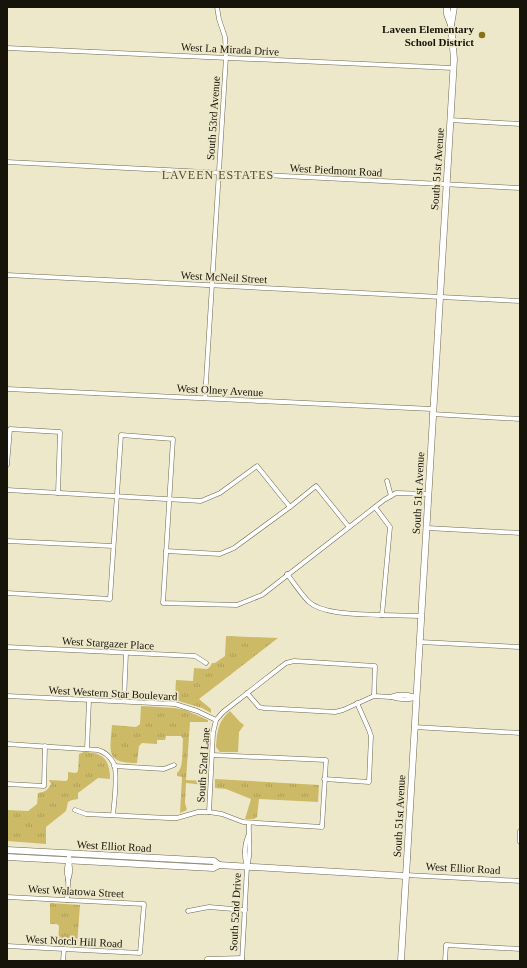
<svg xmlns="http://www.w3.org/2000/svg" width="527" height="968" font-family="Georgia,serif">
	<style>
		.grass { fill: #ccba67 }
		.park { fill: url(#park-tufts) }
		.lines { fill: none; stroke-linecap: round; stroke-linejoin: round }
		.minor-casing { stroke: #6d674e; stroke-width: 5 }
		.secondary-casing { stroke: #6d674e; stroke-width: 7 }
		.primary-casing { stroke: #6d674e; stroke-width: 7 }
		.minor { stroke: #fff; stroke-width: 4 }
		.secondary { stroke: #fff; stroke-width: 6 }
		.primary { stroke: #fff; stroke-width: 6 }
		.poi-dot { fill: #867315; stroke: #eee8cb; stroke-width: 1.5 }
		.labels { text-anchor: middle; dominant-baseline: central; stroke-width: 3.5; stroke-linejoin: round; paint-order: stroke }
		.poi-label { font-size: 11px; font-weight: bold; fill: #16140a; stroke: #eee8cb; text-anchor: end }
		.street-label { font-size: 11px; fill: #16140a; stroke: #eee8cb }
		.neighbourhood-label { font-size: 12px; letter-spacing: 1px; fill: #514b32; stroke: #eee8cb }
	</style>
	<defs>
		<pattern id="park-tufts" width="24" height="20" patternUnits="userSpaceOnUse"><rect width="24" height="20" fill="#ccba67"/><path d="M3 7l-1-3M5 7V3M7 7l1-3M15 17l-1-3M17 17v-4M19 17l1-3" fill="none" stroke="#ae9f58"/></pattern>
	</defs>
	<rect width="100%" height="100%" fill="#eee8cb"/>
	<path class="grass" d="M230,711L240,722L244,725L239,732L238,752H220L216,747C217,732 218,721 230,711Z"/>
	<g class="park">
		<polygon points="226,636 278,638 199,699 211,709 211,713 202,708 175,700 176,680 193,681 194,668 207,669 210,667 212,663 215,663 225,656"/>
		<path d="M141,706L174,708L185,710L208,720V722H190L186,780L205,781V785L186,783L185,803L187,810L180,813L182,777L177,776V773C184,768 182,749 183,739L181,736H166L165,740H157V744L142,743L139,746L137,763C105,763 110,752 112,725L136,727L140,724Z"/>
		<path d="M84,752C103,752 110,760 110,779L98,778L78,793V799L72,800L68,802L66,811L46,827V844L7,841V810L28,811L37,804L38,793C45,792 48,790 51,784L49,780L66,781L68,779V772L76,773L78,771L79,754Z"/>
		<polygon points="215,779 319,785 318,802 259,799 257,817 254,819 245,819 251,799 226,789 215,788"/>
		<polygon points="50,903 80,905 77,946 58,945 59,926 57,924 50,924"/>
	</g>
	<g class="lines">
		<defs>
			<g id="minor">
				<polyline points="7,48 453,68"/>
				<polyline points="450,120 520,124"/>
				<polyline points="7,162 520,188"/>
				<polyline points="7,275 520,301"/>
				<polyline points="7,389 432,409"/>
				<polyline points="205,398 226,57 225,37 219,19 217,7"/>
				<polyline points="432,414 520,419"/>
				<polyline points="7,465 10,429 60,432 58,493"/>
				<polyline points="387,481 391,496"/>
				<polyline points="7,490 201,501 220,493 257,466 290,507"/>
				<polyline points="427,528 520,533"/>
				<polyline points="7,541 113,546"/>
				<polyline points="166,551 220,554 234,548 290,507 316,486 349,527"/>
				<path d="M287,574C294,583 301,594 309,602C323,615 363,614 382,615L390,527L375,507"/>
				<polyline points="7,593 110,599 121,435 173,439 163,603 237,605 262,595 384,500 396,493 428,494"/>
				<polyline points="382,615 421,616"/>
				<polyline points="420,642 520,647"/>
				<polyline points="7,647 195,656 206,663"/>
				<polyline points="247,693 259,707 264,708 335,712 343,710 374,696 390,697 397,695 408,695 416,697"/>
				<polyline points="7,696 175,704 197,711 216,720"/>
				<path d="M391,697C399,700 406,700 415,698"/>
				<polyline points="124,701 126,653"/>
				<polyline points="414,727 520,733"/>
				<path d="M7,744L98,750C105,752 111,758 114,764C118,774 114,804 113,815"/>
				<polyline points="87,749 89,700"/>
				<polyline points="114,766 164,769 174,765"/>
				<polyline points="324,779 369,782 371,736 369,730 357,703"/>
				<polyline points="7,784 44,786 45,746"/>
				<polyline points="75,810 86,814 168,818 177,818 198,812 209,812 222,814 243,822 322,827 326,760 212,755"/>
				<polyline points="209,812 213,733 216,720 223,712 286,663 294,661 375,666 374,696"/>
				<polyline points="520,831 520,842"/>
				<path d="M247,867C252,852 248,838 249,823"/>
				<polyline points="406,875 520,881"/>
				<path d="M68,880C73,871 68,863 69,854"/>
				<polyline points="7,897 144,904 140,953 7,946"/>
				<path d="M67,900C67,893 69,886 68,879C66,872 66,867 69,860"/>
				<polyline points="188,911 209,907 245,910"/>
				<polyline points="63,961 64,949"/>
				<polyline points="207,961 207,959 242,958"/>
				<path d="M242,961L247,867C244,857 244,846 248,836"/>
				<polyline points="445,961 446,945 520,949"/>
			</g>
			<g id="secondary">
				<polyline points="7,850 214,861 219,865"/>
				<polyline points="7,857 213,868 219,865 406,876"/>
			</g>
			<g id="primary">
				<polyline points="447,7 447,14 451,25"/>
				<polyline points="401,961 454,59 451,25 454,7"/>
			</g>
		</defs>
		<use href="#minor" class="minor-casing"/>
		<use href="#secondary" class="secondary-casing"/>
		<use href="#primary" class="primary-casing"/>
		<use href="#minor" class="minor"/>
		<use href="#secondary" class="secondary"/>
		<use href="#primary" class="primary"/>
	</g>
	<circle class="poi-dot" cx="482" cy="35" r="4"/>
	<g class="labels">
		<g class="poi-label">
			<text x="474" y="29">Laveen Elementary<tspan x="474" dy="13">School District</tspan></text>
		</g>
		<g class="street-label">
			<text transform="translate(230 49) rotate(3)">West La Mirada Drive</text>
			<text transform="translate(213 118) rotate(-86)">South 53rd Avenue</text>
			<text transform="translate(437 169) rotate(-86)">South 51st Avenue</text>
			<text transform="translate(336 170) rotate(3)">West Piedmont Road</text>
			<text transform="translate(224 277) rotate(3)">West McNeil Street</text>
			<text transform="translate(220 390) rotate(3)">West Olney Avenue</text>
			<text transform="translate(418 493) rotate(-87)">South 51st Avenue</text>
			<text transform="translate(108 643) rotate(3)">West Stargazer Place</text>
			<text transform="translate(113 693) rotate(3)">West Western Star Boulevard</text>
			<text transform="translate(203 765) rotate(-86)">South 52nd Lane</text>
			<text transform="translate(399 816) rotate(-87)">South 51st Avenue</text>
			<text transform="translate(114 846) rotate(3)">West Elliot Road</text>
			<text transform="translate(463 868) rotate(3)">West Elliot Road</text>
			<text transform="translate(76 891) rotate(3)">West Walatowa Street</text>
			<text transform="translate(235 912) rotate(-87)">South 52nd Drive</text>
			<text transform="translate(74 941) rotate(3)">West Notch Hill Road</text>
		</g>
		<g class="neighbourhood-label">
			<text x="218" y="175">LAVEEN ESTATES</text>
		</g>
	</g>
	<rect width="527" height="968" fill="none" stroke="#16140a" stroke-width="16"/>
</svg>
